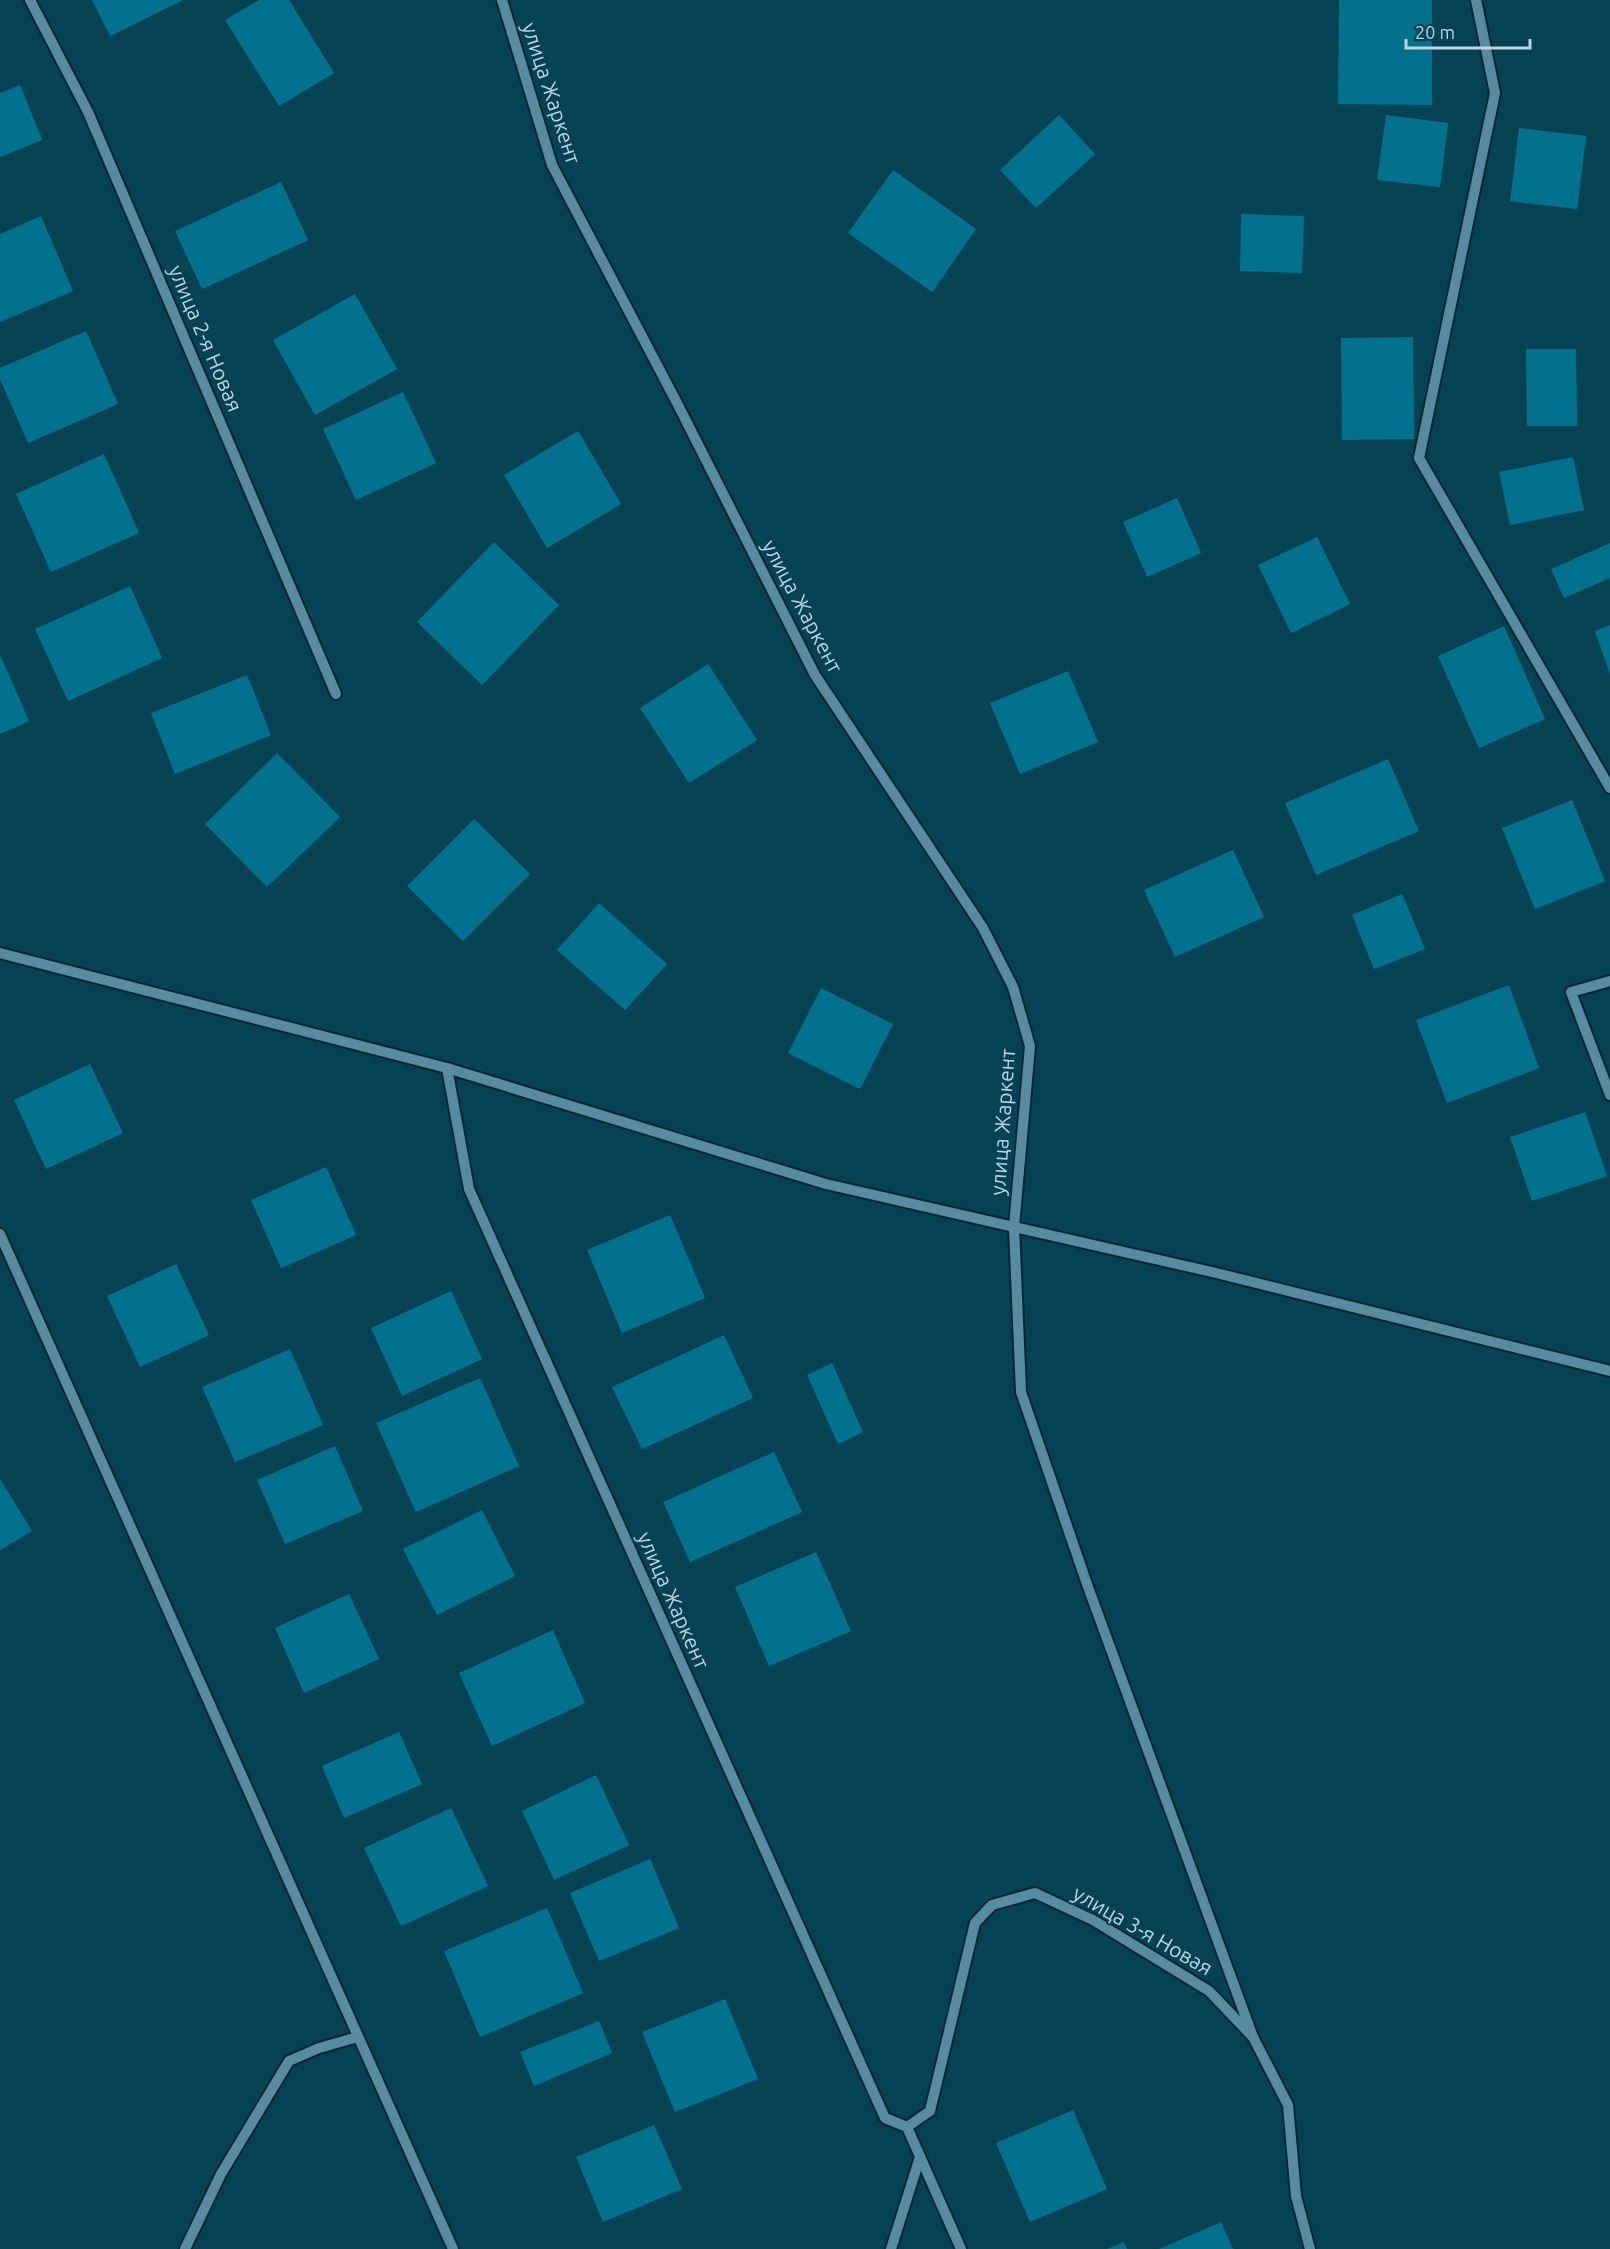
<svg xmlns="http://www.w3.org/2000/svg" width="1610" height="2249" font-family="Ubuntu,sans-serif">
	<style>
		.building { fill: #02718e }
		.lines { fill: none; stroke-linecap: round; stroke-linejoin: round }
		.minor-casing { stroke: #0a2730; stroke-width: 14 }
		.minor { stroke: #578ca0; stroke-width: 10 }
		.labels { text-anchor: middle; dominant-baseline: central; stroke-width: 4.5; stroke-linejoin: round; paint-order: stroke }
		.street-label { font-size: 21px; fill: #bcd6e1; stroke: #054354 }
	</style>
	<rect width="100%" height="100%" fill="#054354"/>
	<g class="building">
		<polygon points="92,0 183,0 110,36"/>
		<polygon points="259,0 289,0 334,73 279,106 225,20"/>
		<polygon points="1339,0 1432,0 1432,105 1338,104"/>
		<polygon points="20,85 42,140 0,157 0,93"/>
		<polygon points="1059,115 1095,154 1036,208 1000,170"/>
		<polygon points="1386,115 1448,123 1440,187 1377,180"/>
		<polygon points="1519,128 1586,136 1577,209 1510,201"/>
		<polygon points="893,170 976,229 932,292 848,233"/>
		<polygon points="281,182 308,240 202,289 175,231"/>
		<polygon points="1241,214 1304,216 1302,273 1240,271"/>
		<polygon points="41,216 73,291 0,322 0,234"/>
		<polygon points="355,294 397,369 315,415 273,340"/>
		<polygon points="86,331 118,404 28,443 0,379 0,368"/>
		<polygon points="1413,337 1414,439 1342,440 1341,338"/>
		<polygon points="1526,349 1576,349 1577,426 1527,426"/>
		<polygon points="403,392 436,463 356,500 323,429"/>
		<polygon points="578,431 621,504 547,548 504,475"/>
		<polygon points="104,454 139,533 51,572 16,494"/>
		<polygon points="1573,457 1584,510 1510,525 1499,472"/>
		<polygon points="1177,498 1201,553 1147,577 1123,522"/>
		<polygon points="1317,537 1350,604 1291,633 1258,565"/>
		<polygon points="494,542 559,605 482,685 417,622"/>
		<polygon points="1610,543 1610,578 1564,598 1551,569"/>
		<polygon points="130,586 162,658 68,701 35,629"/>
		<polygon points="1610,625 1610,674 1595,631"/>
		<polygon points="1504,626 1545,719 1479,748 1438,656"/>
		<polygon points="0,655 29,721 0,734"/>
		<polygon points="708,664 757,740 689,783 640,708"/>
		<polygon points="1068,671 1098,742 1020,774 990,703"/>
		<polygon points="247,675 271,735 175,774 151,713"/>
		<polygon points="277,753 340,817 267,887 205,824"/>
		<polygon points="1388,759 1419,831 1316,875 1285,803"/>
		<polygon points="1572,800 1605,881 1535,909 1502,828"/>
		<polygon points="474,819 530,874 463,941 407,886"/>
		<polygon points="1233,850 1264,917 1175,957 1144,890"/>
		<polygon points="1402,894 1425,949 1374,969 1352,915"/>
		<polygon points="599,903 667,964 625,1010 557,950"/>
		<polygon points="1509,985 1539,1068 1447,1103 1416,1020"/>
		<polygon points="821,988 893,1024 860,1089 788,1053"/>
		<polygon points="90,1064 123,1133 46,1169 14,1100"/>
		<polygon points="1585,1112 1607,1176 1532,1201 1510,1137"/>
		<polygon points="326,1167 356,1235 281,1268 251,1200"/>
		<polygon points="670,1215 705,1298 622,1333 587,1250"/>
		<polygon points="176,1264 209,1335 140,1367 107,1296"/>
		<polygon points="451,1291 482,1359 402,1396 371,1328"/>
		<polygon points="724,1335 753,1398 642,1449 612,1387"/>
		<polygon points="290,1349 323,1425 235,1462 202,1387"/>
		<polygon points="832,1363 863,1432 838,1444 807,1375"/>
		<polygon points="480,1378 519,1466 416,1512 376,1423"/>
		<polygon points="335,1446 363,1511 285,1544 257,1480"/>
		<polygon points="774,1452 802,1512 690,1562 663,1502"/>
		<polygon points="0,1479 32,1531 0,1550"/>
		<polygon points="482,1510 515,1576 437,1615 403,1549"/>
		<polygon points="816,1552 851,1631 769,1666 735,1587"/>
		<polygon points="349,1594 379,1659 304,1693 275,1628"/>
		<polygon points="553,1630 585,1703 492,1746 459,1673"/>
		<polygon points="399,1732 422,1784 344,1818 322,1766"/>
		<polygon points="596,1775 629,1845 554,1880 522,1811"/>
		<polygon points="451,1808 488,1886 401,1926 364,1848"/>
		<polygon points="650,1859 679,1928 599,1961 570,1893"/>
		<polygon points="547,1908 583,1993 480,2037 444,1951"/>
		<polygon points="725,1999 758,2079 675,2112 642,2032"/>
		<polygon points="599,2021 612,2053 534,2086 520,2052"/>
		<polygon points="1073,2110 1107,2189 1030,2222 996,2143"/>
		<polygon points="654,2125 682,2189 603,2222 576,2157"/>
		<polygon points="1221,2222 1233,2249 1159,2249"/>
		<polygon points="1124,2242 1127,2249 1107,2249"/>
	</g>
	<g class="lines">
		<defs>
			<g id="minor">
				<polyline points="30,0 88,112 336,694"/>
				<polyline points="502,0 552,165 676,401 815,675 983,928 1013,987 1030,1046 1014,1227 1021,1392 1088,1587 1253,2037"/>
				<polyline points="1476,0 1495,93 1419,458 1610,788"/>
				<polyline points="0,953 447,1068 826,1184 1212,1272 1610,1371"/>
				<polyline points="1610,981 1571,992 1610,1095"/>
				<polyline points="447,1068 469,1189 885,2118 907,2127 930,2111 975,1923 992,1905 1035,1893 1093,1920 1209,1991 1253,2037 1288,2105 1296,2196 1310,2249"/>
				<polyline points="0,1234 453,2249"/>
				<polyline points="907,2127 961,2249"/>
				<polyline points="185,2249 221,2174 289,2061 319,2048 358,2037"/>
				<polyline points="891,2249 920,2157"/>
			</g>
		</defs>
		<use href="#minor" class="minor-casing"/>
		<use href="#minor" class="minor"/>
	</g>
	<g class="labels">
		<g class="street-label">
			<text transform="translate(552 93) rotate(72)">улица Жаркент</text>
			<text transform="translate(206 338) rotate(67)">улица 2-я Новая</text>
			<text transform="translate(803 606) rotate(62)">улица Жаркент</text>
			<text transform="translate(1002 1122) rotate(-86)">улица Жаркент</text>
			<text transform="translate(674 1600) rotate(66)">улица Жаркент</text>
			<text transform="translate(1143 1930) rotate(30)">улица 3-я Новая</text>
		</g>
	</g>
	<path d="M1406 39v9h124v-9" fill="none" stroke="#bcd6e1" stroke-width="3"/>
	<text x="1415" y="39" font-size="18" fill="#bcd6e1" stroke="#054354" stroke-width="4.5" paint-order="stroke">20 m</text>
</svg>
